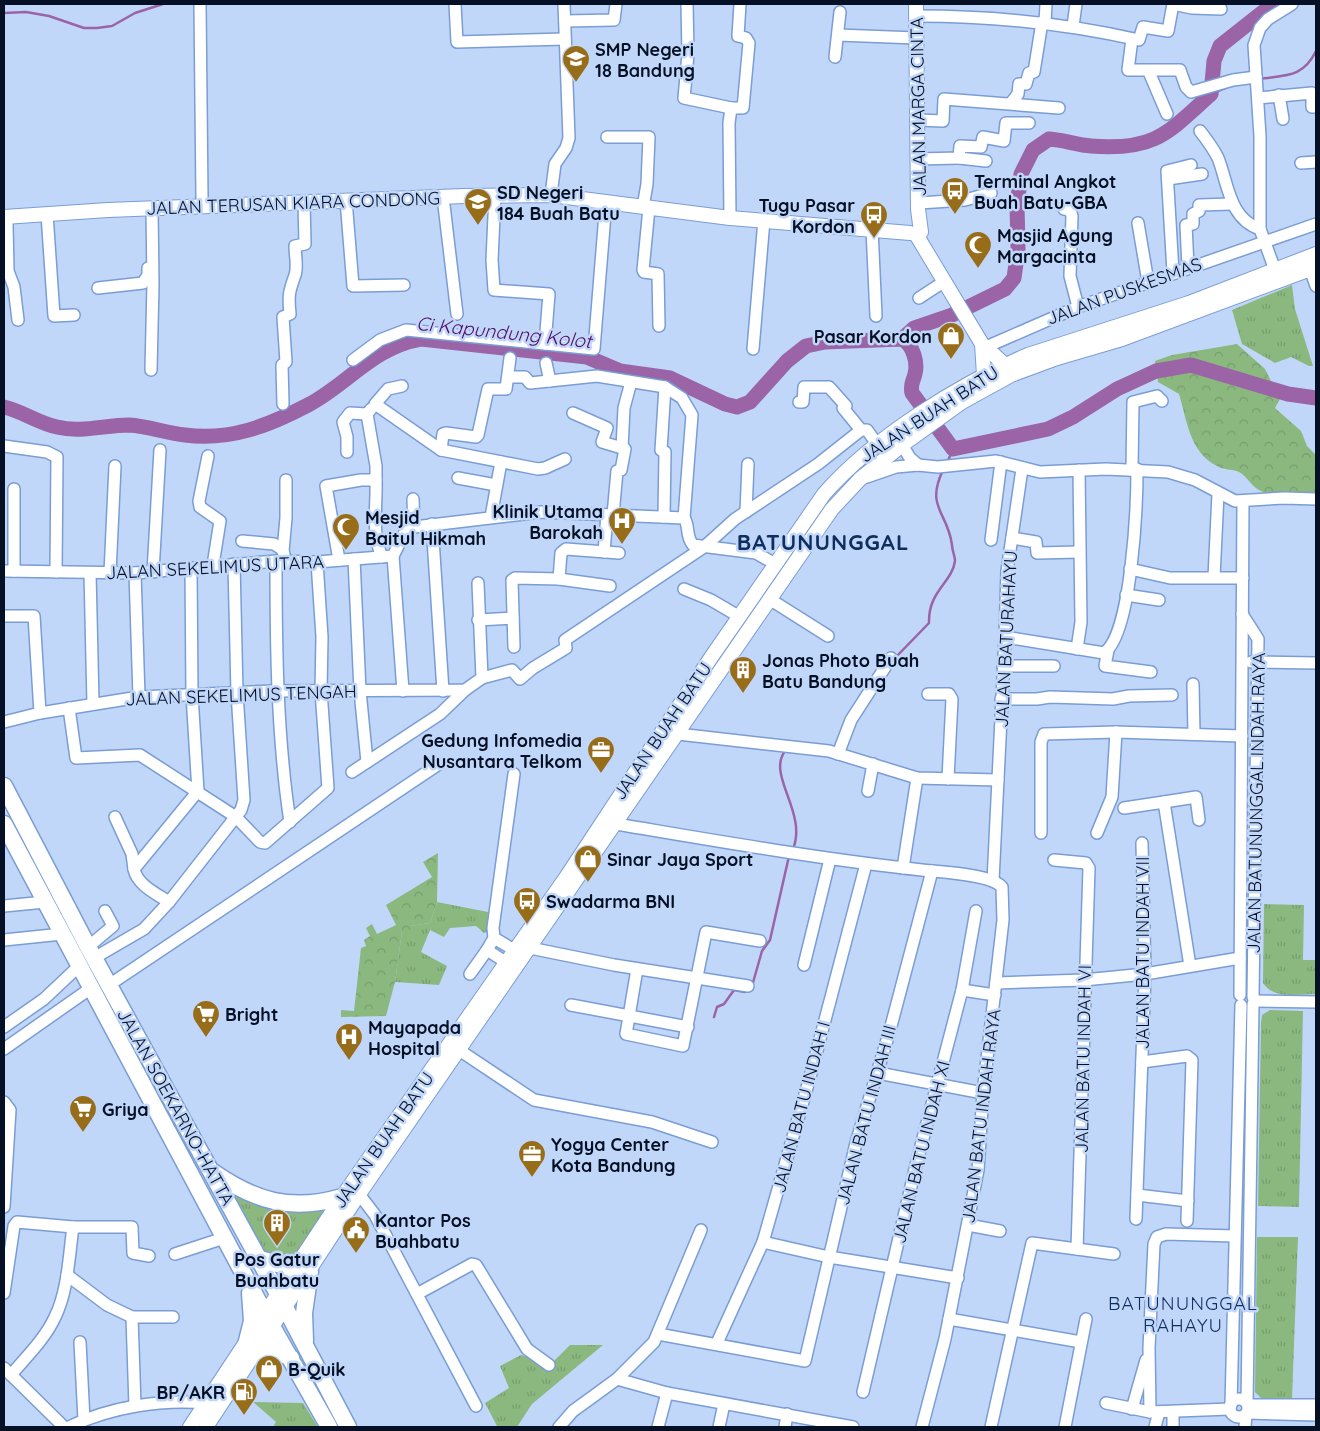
<svg xmlns="http://www.w3.org/2000/svg" width="1320" height="1431" font-family="Quicksand,sans-serif">
	<style>
		.grass { fill: url(#grass-tufts) }
		.forest { fill: url(#forest-crowns) }
		.lines { fill: none; stroke-linecap: round; stroke-linejoin: round }
		.stream { stroke: #9a64a7; stroke-width: 2.5 }
		.river { stroke: #9a64a7; stroke-width: 15 }
		.minor-casing { stroke: #7a9dd4; stroke-width: 14 }
		.major-casing { stroke: #7a9dd4; stroke-width: 16 }
		.highway-casing { stroke: #7a9dd4; stroke-width: 19 }
		.minor { stroke: #fff; stroke-width: 11 }
		.major { stroke: #fff; stroke-width: 14 }
		.highway { stroke: #fff; stroke-width: 16 }
		.labels { text-anchor: middle; dominant-baseline: central; stroke-width: 5; stroke-linejoin: round; paint-order: stroke }
		.poi-label { font-size: 18px; font-weight: bold; fill: #051024; stroke: #c1d7fa; text-anchor: start }
		.street-label { font-size: 18px; fill: #051024; stroke: #c1d7fa }
		.water-label { font-size: 19px; font-style: italic; fill: #510961; stroke: #c1d7fa }
		.neighbourhood-label { font-size: 19px; letter-spacing: 1px; fill: #102e5d; stroke: #c1d7fa }
		.district-label { font-size: 22px; font-weight: bold; letter-spacing: 1px; fill: #102e5d; stroke: #c1d7fa }
	</style>
	<defs>
		<pattern id="grass-tufts" width="24" height="20" patternUnits="userSpaceOnUse" patternTransform="scale(1.25)"><rect width="24" height="20" fill="#8bb87f"/><path d="M3 7l-1-3M5 7V3M7 7l1-3M15 17l-1-3M17 17v-4M19 17l1-3" fill="none" stroke="#769d6e"/></pattern>
		<pattern id="forest-crowns" width="20" height="18" patternUnits="userSpaceOnUse" patternTransform="scale(1.25)"><rect width="20" height="18" fill="#8bb87f"/><path d="M2 6a3 3 0 1 1 6 0M12 15a3 3 0 1 1 6 0" fill="none" stroke="#769d6e"/></pattern>
	</defs>
	<rect width="100%" height="100%" fill="#c1d7fa"/>
	<g class="grass">
		<polygon points="1292,285 1295,309 1313,366 1309,366 1291,357 1275,363 1242,344 1232,310"/>
		<polygon points="437,902 488,912 487,932 484,933 476,926 450,928 444,937 430,930 421,952 447,966 439,985 395,982 402,931 410,926 430,923"/>
		<path d="M1264,904L1304,905L1303,960H1316V994C1298,994 1274,1000 1263,983Z"/>
		<polygon points="1270,1010 1303,1011 1299,1207 1258,1206 1261,1023 1262,1015"/>
		<polygon points="213,1173 245,1193 341,1201 300,1261 258,1254"/>
		<polygon points="1257,1237 1298,1237 1292,1399 1262,1399 1255,1392"/>
		<polygon points="570,1345 603,1345 532,1404 517,1427 496,1427 497,1426 485,1403 509,1388 500,1366 521,1355 534,1359 545,1370"/>
		<polygon points="253,1402 303,1403 318,1427 273,1427 276,1422"/>
	</g>
	<g class="forest">
		<path d="M1237,344L1265,369L1280,399L1275,408L1301,431L1307,446L1316,455V492C1300,492 1273,498 1259,490C1251,486 1247,476 1239,472C1232,469 1223,470 1217,466C1189,452 1187,420 1179,394L1158,382L1155,361L1172,355Z"/>
		<polygon points="438,853 437,902 430,923 410,926 410,930 402,931 395,982 386,1016 341,1017 341,1010 354,1011 361,948 366,946 364,940 370,936 366,928 372,924 377,934 396,925 386,905 432,877 423,862"/>
	</g>
	<g class="lines">
		<g class="stream">
			<polyline points="4,13 26,12 49,16 84,28 97,28 112,26 135,13 163,4"/>
			<path d="M1259,79C1285,75 1303,78 1316,51"/>
			<polyline points="1211,94 1225,88"/>
			<polyline points="947,463 953,449"/>
			<path d="M895,658L929,623C928,591 952,583 955,561C955,556 952,550 952,545C948,512 925,508 943,470"/>
			<path d="M786,750C765,774 808,812 793,849"/>
			<polyline points="752,986 762,951 770,940 789,856"/>
			<polyline points="714,1017 717,1007 724,1004 734,990 745,992 749,990"/>
		</g>
		<g class="river">
			<path d="M902,339L914,328L952,315L1005,289L1014,278L1018,249L1017,205L1021,174L1033,150L1049,139C1064,140 1077,145 1091,146C1154,151 1167,134 1211,94L1214,61L1220,46L1273,4"/>
			<path d="M4,407C22,411 38,423 57,427C81,433 105,425 129,425C148,426 166,433 185,435C230,441 268,426 308,405C348,384 373,347 421,339L587,357L620,371L670,378L725,404L737,407L750,402L787,361L806,346L825,342L902,339C913,345 918,362 915,374C913,382 910,384 912,393L953,449L1048,429L1073,417L1117,389L1156,371L1191,365L1288,394L1316,398"/>
		</g>
		<defs>
			<g id="minor">
				<polyline points="200,4 202,199"/>
				<polyline points="455,4 457,42 565,39"/>
				<polyline points="687,4 688,54 684,98 731,108"/>
				<polyline points="1173,4 1192,8 1221,9"/>
				<path d="M917,16C992,16 1065,23 1139,40L1143,27L1168,31L1173,4"/>
				<polyline points="565,21 614,20 616,4"/>
				<polyline points="1045,23 1046,4"/>
				<polyline points="1073,26 1076,4"/>
				<polyline points="838,35 916,38"/>
				<polyline points="1132,39 1128,70 1180,70 1186,87 1191,92 1233,80 1256,77"/>
				<polyline points="835,57 840,12"/>
				<polyline points="1149,72 1167,114"/>
				<polyline points="1279,95 1283,119"/>
				<polyline points="1258,98 1312,93 1312,107 1316,107"/>
				<polyline points="1011,103 1018,94 1019,84 1026,84 1029,73 1034,72 1042,22"/>
				<polyline points="918,120 943,121 944,99 1059,108"/>
				<path d="M1200,131C1207,140 1213,148 1218,158C1228,183 1229,219 1260,229"/>
				<polyline points="607,137 649,137 647,184 643,207"/>
				<polyline points="959,158 986,161"/>
				<polyline points="918,159 959,158 960,146 981,147 983,137 1004,141 1006,123 1029,123"/>
				<polyline points="1301,163 1316,162"/>
				<polyline points="1168,179 1202,174"/>
				<polyline points="495,195 492,260 494,290 549,294 545,344"/>
				<polyline points="551,195 555,164 566,148 569,138 564,4"/>
				<polyline points="443,197 457,314"/>
				<polyline points="346,200 353,286 404,285"/>
				<polyline points="919,203 965,200 991,193"/>
				<polyline points="649,208 643,270 644,272 658,274 659,326"/>
				<polyline points="1064,209 1070,210 1072,216 1070,276 1078,307"/>
				<polyline points="47,214 54,316 74,315"/>
				<polyline points="4,218 7,224 8,271 14,287 18,320"/>
				<polyline points="730,218 729,123 731,108 743,108 749,43 746,38 738,36 740,4"/>
				<polyline points="1138,223 1148,282"/>
				<polyline points="872,229 876,316"/>
				<polyline points="1188,267 1186,225 1193,224 1193,214 1199,211 1199,205 1232,204"/>
				<polyline points="1310,269 1316,286"/>
				<polyline points="1275,270 1260,229 1260,136 1254,45 1260,28 1268,19 1292,4"/>
				<polyline points="1173,272 1167,171 1191,165"/>
				<polyline points="98,288 143,283 148,275 148,268"/>
				<polyline points="919,298 945,281"/>
				<polyline points="986,347 1078,307 1316,224"/>
				<polyline points="753,349 764,220"/>
				<polyline points="353,360 380,340 406,330 594,349 606,202"/>
				<polyline points="546,363 550,381"/>
				<polyline points="151,370 153,284 152,209"/>
				<polyline points="508,377 525,377 530,383 597,376 665,387 682,398 692,415 684,518"/>
				<polyline points="402,386 388,389 375,404 441,450 538,469 545,468 565,459"/>
				<polyline points="799,402 803,402 804,387 829,387 846,406 843,408 861,430 867,430 877,444"/>
				<path d="M283,404L282,365L286,362L283,317L290,314C288,295 289,292 295,275C298,267 295,255 295,246L305,244L304,202"/>
				<polyline points="573,413 607,428 602,442 622,448 624,408 631,382"/>
				<polyline points="902,445 910,458 918,465"/>
				<polyline points="4,446 47,452 57,457 56,572"/>
				<polyline points="441,450 443,434 446,433 476,437 478,435 488,389 506,389 510,358"/>
				<polyline points="347,452 347,437 343,422 350,413 367,414 371,409"/>
				<polyline points="208,456 199,501 200,507 220,521 213,565"/>
				<polyline points="1132,469 1133,402 1157,396 1162,401"/>
				<polyline points="867,477 896,467 918,465 938,467 996,461 1040,472 1106,469 1168,472 1195,480 1235,501 1284,498 1316,499"/>
				<polyline points="458,478 496,485"/>
				<path d="M376,480C377,507 371,532 382,557"/>
				<polyline points="14,489 14,571"/>
				<polyline points="413,499 414,527"/>
				<polyline points="746,512 748,464"/>
				<polyline points="613,515 617,471 621,470 625,449"/>
				<polyline points="491,517 501,462"/>
				<polyline points="664,517 665,452 661,450 665,387"/>
				<polyline points="432,524 443,691"/>
				<polyline points="1012,538 1036,542 1037,553 1079,552"/>
				<polyline points="991,540 1001,462"/>
				<polyline points="242,541 274,544 282,549 284,554"/>
				<polyline points="283,551 286,518 286,480"/>
				<polyline points="604,552 607,515"/>
				<polyline points="393,556 403,691"/>
				<polyline points="354,559 360,691 367,762"/>
				<polyline points="339,560 326,486 361,480 376,480 376,466 367,414"/>
				<path d="M276,561C276,648 277,736 290,822"/>
				<polyline points="1130,569 1170,578 1243,578"/>
				<path d="M4,571L135,573L276,561L317,562L393,556L404,534L414,527L541,512L684,518C690,526 685,536 693,545L756,553L775,564"/>
				<polyline points="153,572 160,450"/>
				<polyline points="90,573 93,703"/>
				<polyline points="110,573 115,466"/>
				<polyline points="135,573 139,697"/>
				<polyline points="1214,577 1218,494"/>
				<polyline points="559,579 610,586"/>
				<polyline points="684,589 711,600 740,617"/>
				<polyline points="1126,595 1159,600"/>
				<polyline points="771,600 828,636"/>
				<polyline points="1242,614 1258,639 1253,997"/>
				<polyline points="4,616 34,616 40,713"/>
				<polyline points="478,620 513,618"/>
				<path d="M1005,637L1104,653C1132,634 1137,504 1137,469"/>
				<polyline points="514,647 512,580 515,578 559,579 561,553 566,549 619,553"/>
				<polyline points="1077,649 1081,622 1079,470"/>
				<polyline points="1108,650 1105,666 1151,672"/>
				<polyline points="1251,662 1316,663"/>
				<polyline points="1003,666 1054,666"/>
				<polyline points="482,678 512,670 520,679 533,668 566,648 565,640 704,547 735,519 818,464 861,430"/>
				<polyline points="1193,684 1194,734"/>
				<polyline points="928,694 949,694 952,699 948,779"/>
				<polyline points="1001,699 1037,699 1050,697 1113,699 1129,696 1172,695"/>
				<polyline points="69,708 76,758 140,755 236,817 260,842 265,843 328,788 321,691 322,637 317,562"/>
				<polyline points="4,722 40,713 139,697 272,691 465,690 482,678 478,583"/>
				<polyline points="678,734 829,751 917,778 998,780"/>
				<polyline points="838,754 851,720 891,658"/>
				<polyline points="352,772 440,714 465,690"/>
				<polyline points="868,791 873,764"/>
				<polyline points="1164,802 1196,797 1199,820"/>
				<polyline points="1124,808 1164,802 1190,966"/>
				<polyline points="115,817 132,854 134,869"/>
				<path d="M616,824C718,841 819,859 922,870C940,872 991,874 1002,887L1003,920L983,1093L978,1170L945,1339L922,1427"/>
				<polyline points="1041,833 1041,742 1044,734 1116,732 1242,736"/>
				<polyline points="1097,833 1112,797 1116,732"/>
				<polyline points="1054,860 1086,863 1089,868 1077,1249"/>
				<polyline points="903,868 917,778"/>
				<polyline points="993,881 1005,637 1007,571 1022,469"/>
				<path d="M169,902C157,894 137,885 134,869L198,791L192,695L191,568"/>
				<polyline points="4,906 45,902"/>
				<polyline points="494,938 516,951"/>
				<polyline points="4,940 62,934"/>
				<polyline points="88,947 113,926 105,911"/>
				<polyline points="530,948 614,965 748,986"/>
				<polyline points="487,950 507,963"/>
				<polyline points="94,958 144,929 169,902 241,810 244,800 237,693 234,564"/>
				<polyline points="804,965 830,859"/>
				<polyline points="637,969 626,1034 683,1046 706,932 760,941"/>
				<polyline points="470,974 487,950 494,938 493,928 514,774"/>
				<polyline points="996,983 1084,980 1145,974 1240,958"/>
				<polyline points="109,985 439,764"/>
				<polyline points="962,990 995,995"/>
				<polyline points="1240,995 1243,502"/>
				<polyline points="1254,1001 1316,1002"/>
				<polyline points="571,1005 688,1027"/>
				<polyline points="4,1027 44,999 79,966"/>
				<polyline points="4,1049 91,988"/>
				<polyline points="459,1050 534,1100 652,1122 712,1142"/>
				<polyline points="1142,1062 1187,1056 1192,1060 1187,1221"/>
				<polyline points="878,1073 983,1093"/>
				<polyline points="4,1102 10,1110 4,1207"/>
				<polyline points="359,1194 375,1215 476,1406"/>
				<polyline points="1137,1195 1188,1201"/>
				<polyline points="1136,1219 1145,974 1142,843"/>
				<polyline points="968,1225 1000,1231"/>
				<polyline points="763,1242 829,1257 958,1278"/>
				<polyline points="175,1254 224,1238"/>
				<polyline points="67,1275 107,1305 132,1317 173,1317"/>
				<polyline points="4,1293 14,1226 17,1222 73,1227 132,1227 133,1253 149,1256"/>
				<polyline points="417,1294 472,1264 476,1265 527,1349 549,1365"/>
				<polyline points="132,1317 135,1406"/>
				<polyline points="949,1319 1081,1342"/>
				<polyline points="658,1334 805,1361 856,1143 890,1030 932,871"/>
				<polyline points="80,1342 84,1420"/>
				<polyline points="717,1343 763,1242 810,1077 866,864"/>
				<polyline points="4,1368 64,1427"/>
				<path d="M11,1375C26,1357 45,1339 55,1317C68,1291 69,1255 73,1227"/>
				<polyline points="617,1379 667,1393 853,1427"/>
				<polyline points="863,1392 916,1165 962,990 976,911"/>
				<circle cx="1239" cy="1408" r="9"/>
				<polyline points="1106,1403 1150,1412 1230,1409"/>
				<polyline points="1247,1403 1253,1004"/>
				<polyline points="1231,1405 1241,1005"/>
				<polyline points="1248,1405 1316,1405"/>
				<polyline points="1132,1409 1146,1360"/>
				<polyline points="1150,1412 1149,1348 1154,1244 1157,1237 1166,1234 1234,1236"/>
				<polyline points="1247,1413 1316,1415"/>
				<path d="M69,1427C110,1407 161,1399 206,1403"/>
				<polyline points="559,1427 573,1411 617,1379 654,1342 701,1230"/>
				<polyline points="658,1427 667,1393"/>
				<polyline points="719,1427 724,1404"/>
				<polyline points="785,1427 787,1414"/>
				<polyline points="991,1427 1032,1243 1114,1254"/>
				<polyline points="1065,1427 1086,1319"/>
				<polyline points="1155,1427 1159,1412"/>
				<polyline points="1173,1427 1173,1412"/>
				<polyline points="1245,1427 1246,1414"/>
			</g>
			<g id="major">
				<polyline points="916,4 918,209 921,232 917,236"/>
				<polyline points="4,217 108,210 464,196 551,195 730,218 910,233"/>
				<polyline points="917,236 982,344 1005,365"/>
				<polyline points="982,344 984,375"/>
				<path d="M190,1427L342,1197L567,876L710,659L824,494C873,438 959,384 1028,355L1189,303L1316,254"/>
				<polyline points="206,1427 359,1194 832,509 860,479 902,445 962,402 1011,375 1057,358 1122,339 1316,267"/>
			</g>
			<g id="highway">
				<polyline points="4,786 88,947 278,1294 348,1427"/>
				<polyline points="4,824 265,1314 329,1427"/>
				<path d="M213,1172C255,1201 291,1212 342,1197"/>
				<polyline points="260,1259 281,1265 301,1261"/>
				<polyline points="247,1341 252,1321 250,1293"/>
				<polyline points="305,1341 304,1313 310,1271"/>
				<polyline points="257,1351 270,1348 291,1358"/>
			</g>
		</defs>
		<use href="#minor" class="minor-casing"/>
		<use href="#major" class="major-casing"/>
		<use href="#highway" class="highway-casing"/>
		<use href="#minor" class="minor"/>
		<use href="#major" class="major"/>
		<use href="#highway" class="highway"/>
	</g>
	<defs>
		<symbol id="school-pin" viewBox="-11 -11 22 30"><path d="M0 17L-7.5 6A9.5 9.5 0 1 1 7.5 6Z" fill="#976d1a" stroke="#c1d7fa"/><path d="M0-5L7-2L0 1L-7-2ZM-4 1L0 2.5L4 1V4Q0 6-4 4Z" fill="#fff"/></symbol>
		<symbol id="bus-pin" viewBox="-11 -11 22 30"><path d="M0 17L-7.5 6A9.5 9.5 0 1 1 7.5 6Z" fill="#976d1a" stroke="#c1d7fa"/><path d="M-5-6H5V4H4V6H2V4H-2V6H-4V4H-5ZM-3.5-4V0h7V-4ZM-3.5 1.2v1.5H-2V1.2ZM2 1.2v1.5H3.5V1.2Z" fill="#fff"/></symbol>
		<symbol id="mosque-pin" viewBox="-11 -11 22 30"><path d="M0 17L-7.5 6A9.5 9.5 0 1 1 7.5 6Z" fill="#976d1a" stroke="#c1d7fa"/><path d="M3.5-4.9A6 6 0 1 0 3.5 4.9A5 5 0 1 1 3.5-4.9Z" fill="#fff"/></symbol>
		<symbol id="shop-pin" viewBox="-11 -11 22 30"><path d="M0 17L-7.5 6A9.5 9.5 0 1 1 7.5 6Z" fill="#976d1a" stroke="#c1d7fa"/><path d="M-5-2.5h2.3a2.7 3.5 0 0 1 5.4 0H5L5.5 6h-11ZM-1.5-2.5h3a1.5 2.3 0 0 0-3 0Z" fill="#fff"/></symbol>
		<symbol id="hospital-pin" viewBox="-11 -11 22 30"><path d="M0 17L-7.5 6A9.5 9.5 0 1 1 7.5 6Z" fill="#976d1a" stroke="#c1d7fa"/><path d="M-5-5h3v3.5h4V-5h3V5h-3V1.5h-4V5h-3Z" fill="#fff"/></symbol>
		<symbol id="building-pin" viewBox="-11 -11 22 30"><path d="M0 17L-7.5 6A9.5 9.5 0 1 1 7.5 6Z" fill="#976d1a" stroke="#c1d7fa"/><path d="M-4-6H4V6H1V3H-1V6H-4ZM-2.5-4.3h1.7v1.8h-1.7ZM.8-4.3h1.7v1.8H.8ZM-2.5-1h1.7V.8h-1.7ZM.8-1h1.7V.8H.8Z" fill="#fff"/></symbol>
		<symbol id="office-pin" viewBox="-11 -11 22 30"><path d="M0 17L-7.5 6A9.5 9.5 0 1 1 7.5 6Z" fill="#976d1a" stroke="#c1d7fa"/><path d="M-6-3h4V-5.5h4V-3h4V5H-6ZM-1-4.5V-3h2v-1.5ZM-6 0V1H6V0Z" fill="#fff"/></symbol>
		<symbol id="supermarket-pin" viewBox="-11 -11 22 30"><path d="M0 17L-7.5 6A9.5 9.5 0 1 1 7.5 6Z" fill="#976d1a" stroke="#c1d7fa"/><path d="M-6-5.5h2.5l.6 2H6L4.5 2H-2.5L-4.4-4H-6ZM-1.5 3.2a1.3 1.3 0 1 0 .1 0ZM3 3.2a1.3 1.3 0 1 0 .1 0Z" fill="#fff"/></symbol>
		<symbol id="civic-pin" viewBox="-11 -11 22 30"><path d="M0 17L-7.5 6A9.5 9.5 0 1 1 7.5 6Z" fill="#976d1a" stroke="#c1d7fa"/><path d="M-.6-6.5H3V-4.5H.6V-3L4-1V1h2V6H-6V1h2V-1L-.6-3ZM-1.2 2.5V6h2.4V2.5Z" fill="#fff"/></symbol>
		<symbol id="fuel-pin" viewBox="-11 -11 22 30"><path d="M0 17L-7.5 6A9.5 9.5 0 1 1 7.5 6Z" fill="#976d1a" stroke="#c1d7fa"/><path d="M-5.5-6h7V0h2V4h1.3V-2.5L3-4.5l.8-.8L6-3V5H2.5V1h-1V6h-7ZM-4.2-4.7v3.2H.2V-4.7Z" fill="#fff"/></symbol>
	</defs>
	<g fill-rule="evenodd">
		<use href="#school-pin" x="560" y="43" width="32" height="43"/>
		<use href="#bus-pin" x="939" y="175" width="32" height="43"/>
		<use href="#school-pin" x="462" y="186" width="32" height="43"/>
		<use href="#bus-pin" x="858" y="199" width="32" height="43"/>
		<use href="#mosque-pin" x="962" y="229" width="32" height="43"/>
		<use href="#shop-pin" x="935" y="320" width="32" height="43"/>
		<use href="#hospital-pin" x="606" y="505" width="32" height="43"/>
		<use href="#mosque-pin" x="330" y="511" width="32" height="43"/>
		<use href="#building-pin" x="727" y="654" width="32" height="43"/>
		<use href="#office-pin" x="585" y="734" width="32" height="43"/>
		<use href="#shop-pin" x="572" y="843" width="32" height="43"/>
		<use href="#bus-pin" x="511" y="885" width="32" height="43"/>
		<use href="#supermarket-pin" x="190" y="998" width="32" height="43"/>
		<use href="#hospital-pin" x="333" y="1021" width="32" height="43"/>
		<use href="#supermarket-pin" x="67" y="1093" width="32" height="43"/>
		<use href="#office-pin" x="516" y="1138" width="32" height="43"/>
		<use href="#building-pin" x="261" y="1207" width="32" height="43"/>
		<use href="#civic-pin" x="340" y="1214" width="32" height="43"/>
		<use href="#shop-pin" x="253" y="1353" width="32" height="43"/>
		<use href="#fuel-pin" x="228" y="1376" width="32" height="43"/>
	</g>
	<g class="labels">
		<g class="poi-label">
			<text x="595" y="49">SMP Negeri<tspan x="595" dy="21">18 Bandung</tspan></text>
			<text x="974" y="181">Terminal Angkot<tspan x="974" dy="21">Buah Batu-GBA</tspan></text>
			<text x="497" y="192">SD Negeri<tspan x="497" dy="21">184 Buah Batu</tspan></text>
			<text x="855" y="205" text-anchor="end">Tugu Pasar<tspan x="855" dy="21">Kordon</tspan></text>
			<text x="997" y="235">Masjid Agung<tspan x="997" dy="21">Margacinta</tspan></text>
			<text x="932" y="336" text-anchor="end">Pasar Kordon</text>
			<text x="603" y="511" text-anchor="end">Klinik Utama<tspan x="603" dy="21">Barokah</tspan></text>
			<text x="365" y="517">Mesjid<tspan x="365" dy="21">Baitul Hikmah</tspan></text>
			<text x="762" y="660">Jonas Photo Buah<tspan x="762" dy="21">Batu Bandung</tspan></text>
			<text x="582" y="740" text-anchor="end">Gedung Infomedia<tspan x="582" dy="21">Nusantara Telkom</tspan></text>
			<text x="607" y="859">Sinar Jaya Sport</text>
			<text x="546" y="901">Swadarma BNI</text>
			<text x="225" y="1014">Bright</text>
			<text x="368" y="1027">Mayapada<tspan x="368" dy="21">Hospital</tspan></text>
			<text x="102" y="1109">Griya</text>
			<text x="551" y="1144">Yogya Center<tspan x="551" dy="21">Kota Bandung</tspan></text>
			<text x="375" y="1220">Kantor Pos<tspan x="375" dy="21">Buahbatu</tspan></text>
			<text x="277" y="1259" text-anchor="middle">Pos Gatur<tspan x="277" dy="21">Buahbatu</tspan></text>
			<text x="288" y="1369">B-Quik</text>
			<text x="225" y="1392" text-anchor="end">BP/AKR</text>
		</g>
		<g class="street-label">
			<text transform="translate(918 107) rotate(-91)">JALAN MARGA CINTA</text>
			<text transform="translate(293 203) rotate(-2)">JALAN TERUSAN KIARA CONDONG</text>
			<text transform="translate(1124 291) rotate(-20)">JALAN PUSKESMAS</text>
			<text transform="translate(929 414) rotate(-33)">JALAN BUAH BATU</text>
			<text transform="translate(215 567) rotate(-3)">JALAN SEKELIMUS UTARA</text>
			<text transform="translate(1006 639) rotate(-87)">JALAN BATURAHAYU</text>
			<text transform="translate(241 695) rotate(-2)">JALAN SEKELIMUS TENGAH</text>
			<text transform="translate(662 731) rotate(-56)">JALAN BUAH BATU</text>
			<text transform="translate(1256 803) rotate(-89)">JALAN BATUNUNGGAL INDAH RAYA</text>
			<text transform="translate(1142 953) rotate(-90)">JALAN BATU INDAH VII</text>
			<text transform="translate(1083 1059) rotate(-89)">JALAN BATU INDAH VI</text>
			<text transform="translate(176 1107) rotate(61)">JALAN SOEKARNO-HATTA</text>
			<text transform="translate(801 1107) rotate(-75)">JALAN BATU INDAH I</text>
			<text transform="translate(866 1115) rotate(-75)">JALAN BATU INDAH III</text>
			<text transform="translate(981 1116) rotate(-83)">JALAN BATU INDAH RAYA</text>
			<text transform="translate(383 1140) rotate(-55)">JALAN BUAH BATU</text>
			<text transform="translate(921 1152) rotate(-76)">JALAN BATU INDAH XI</text>
		</g>
		<g class="water-label">
			<text transform="translate(504 332) rotate(6)">Ci Kapundung Kolot</text>
		</g>
		<g class="neighbourhood-label">
			<text x="1183" y="1303">BATUNUNGGAL<tspan x="1183" dy="22">RAHAYU</tspan></text>
		</g>
		<g class="district-label">
			<text x="823" y="542">BATUNUNGGAL</text>
		</g>
	</g>
	<rect width="1320" height="1431" fill="none" stroke="#051024" stroke-width="10"/>
</svg>
